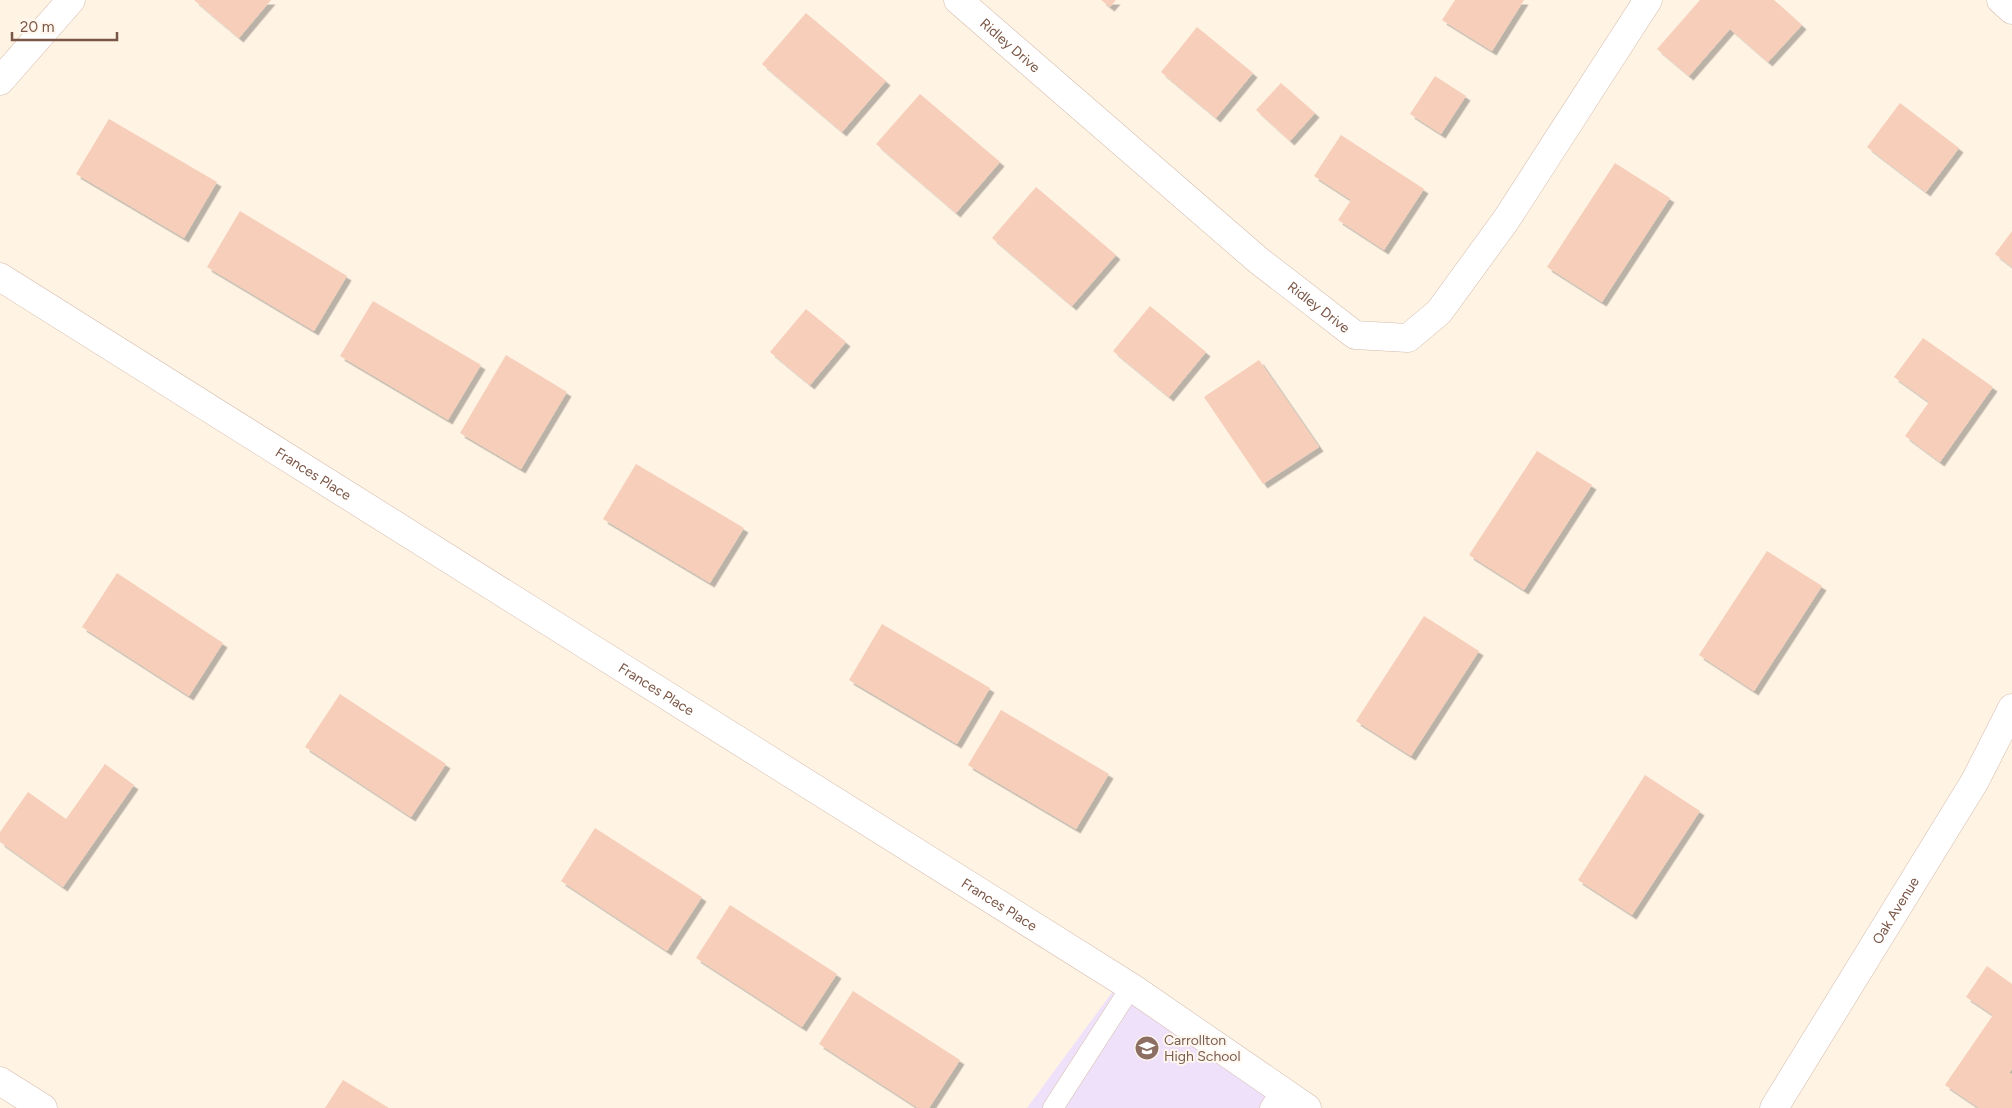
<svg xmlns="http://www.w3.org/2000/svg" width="2012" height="1108" font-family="Figtree,sans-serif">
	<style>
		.education { fill: #f0e1fb }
		.building { fill: #f7ceb9; filter: url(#shadow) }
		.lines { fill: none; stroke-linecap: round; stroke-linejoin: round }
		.service-casing { stroke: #d4bbac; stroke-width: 21 }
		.minor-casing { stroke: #d4bbac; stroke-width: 29 }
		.service { stroke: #fff; stroke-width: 20 }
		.minor { stroke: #fff; stroke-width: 28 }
		.labels { text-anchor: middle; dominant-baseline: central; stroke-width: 4; stroke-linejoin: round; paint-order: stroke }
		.street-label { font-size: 14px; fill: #7a5646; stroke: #fff7ed }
		.education-label { font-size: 14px; fill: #785e54; stroke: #fff7ed; text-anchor: start }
	</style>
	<defs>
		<filter id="shadow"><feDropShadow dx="4.5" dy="4.5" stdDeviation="0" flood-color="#0004"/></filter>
	</defs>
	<rect width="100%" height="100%" fill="#fff3e4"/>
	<polygon class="education" points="1119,983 1314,1108 1027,1108"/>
	<g class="building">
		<polygon points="194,0 271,0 239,38"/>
		<polygon points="1101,0 1116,0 1110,7"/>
		<polygon points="1455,0 1524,0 1492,51 1442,20"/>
		<polygon points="1700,0 1774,0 1802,25 1768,62 1730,29 1689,76 1657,49"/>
		<polygon points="806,13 886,81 842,132 762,64"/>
		<polygon points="1197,27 1253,73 1216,118 1161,72"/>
		<polygon points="1435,76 1466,96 1441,134 1410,114"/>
		<polygon points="1281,83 1315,113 1290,141 1256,110"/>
		<polygon points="920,94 1000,162 956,213 876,144"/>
		<polygon points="1900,103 1959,148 1926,192 1867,147"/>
		<polygon points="109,119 217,182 184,238 76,174"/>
		<polygon points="1341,135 1424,189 1384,250 1338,220 1351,200 1314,176"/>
		<polygon points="1615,163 1670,198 1602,302 1547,267"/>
		<polygon points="1036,187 1116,255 1072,306 992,238"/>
		<polygon points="240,211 347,276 314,331 207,267"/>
		<polygon points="2012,231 2012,267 1995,254"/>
		<polygon points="373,301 481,365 448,420 340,356"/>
		<polygon points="1150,306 1206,352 1169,397 1113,351"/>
		<polygon points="806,309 846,342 810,385 770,352"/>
		<polygon points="1923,338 1993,387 1940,462 1905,436 1929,402 1894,377"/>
		<polygon points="506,355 567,392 521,469 460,433"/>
		<polygon points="1259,360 1319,447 1263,484 1204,397"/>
		<polygon points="1537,451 1592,485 1524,590 1469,555"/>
		<polygon points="636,464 744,528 710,583 603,519"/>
		<polygon points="1767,551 1822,586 1754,691 1699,655"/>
		<polygon points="117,573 223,643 189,696 82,627"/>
		<polygon points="1424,616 1479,651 1411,756 1356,721"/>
		<polygon points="882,624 990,688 957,744 849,680"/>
		<polygon points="340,694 446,764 411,817 305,747"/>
		<polygon points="1001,710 1109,774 1076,829 968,765"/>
		<polygon points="105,764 134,785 63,887 0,842 0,832 28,792 66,819"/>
		<polygon points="1645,775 1700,811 1632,915 1578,880"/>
		<polygon points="595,828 702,897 667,951 561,881"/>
		<polygon points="730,905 837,974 802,1027 696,958"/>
		<polygon points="1987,966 2012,984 2012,1069 2009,1073 2012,1074 2012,1108 1979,1108 1945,1085 1993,1015 1966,997"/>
		<polygon points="853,991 960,1060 929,1108 918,1108 819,1044"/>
		<polygon points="343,1080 389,1108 325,1108"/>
	</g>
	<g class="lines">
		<defs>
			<g id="service">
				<polyline points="1053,1108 1131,987"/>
				<polyline points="1270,1108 1281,1091"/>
			</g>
			<g id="minor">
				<path id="s1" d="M958,0L1258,260L1355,335L1408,338L1439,312L1506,220L1648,0"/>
				<polyline points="2001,0 2012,10"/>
				<polyline points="0,81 71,0"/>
				<path id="s2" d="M0,277L1131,987L1307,1108"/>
				<polyline points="0,1081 43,1108"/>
				<path id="s3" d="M1774,1108L1975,781L2012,708"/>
			</g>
		</defs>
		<use href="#service" class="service-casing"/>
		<use href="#minor" class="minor-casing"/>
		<use href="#service" class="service"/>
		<use href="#minor" class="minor"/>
	</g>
	<defs>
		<symbol id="school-disc" viewBox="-11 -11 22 22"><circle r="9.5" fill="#8d6e63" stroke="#fff7ed"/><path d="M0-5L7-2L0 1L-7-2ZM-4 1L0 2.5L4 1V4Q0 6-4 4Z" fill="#fff"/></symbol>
	</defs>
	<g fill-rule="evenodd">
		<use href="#school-disc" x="1133" y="1034" width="28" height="28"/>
	</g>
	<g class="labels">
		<g class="street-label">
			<text stroke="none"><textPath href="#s1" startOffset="69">Ridley Drive</textPath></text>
			<text stroke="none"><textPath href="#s1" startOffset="474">Ridley Drive</textPath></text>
			<text stroke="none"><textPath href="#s2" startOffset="370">Frances Place</textPath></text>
			<text stroke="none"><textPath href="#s2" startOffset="775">Frances Place</textPath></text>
			<text stroke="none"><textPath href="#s2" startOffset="1180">Frances Place</textPath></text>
			<text stroke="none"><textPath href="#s3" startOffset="232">Oak Avenue</textPath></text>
		</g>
		<g class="education-label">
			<text x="1164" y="1040">Carrollton<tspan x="1164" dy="16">High School</tspan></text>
		</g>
	</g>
	<path d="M12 32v8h105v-8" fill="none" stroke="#7a5646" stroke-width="2.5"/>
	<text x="20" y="32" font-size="15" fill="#7a5646" stroke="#fff7ed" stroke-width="4" paint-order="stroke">20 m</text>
</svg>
